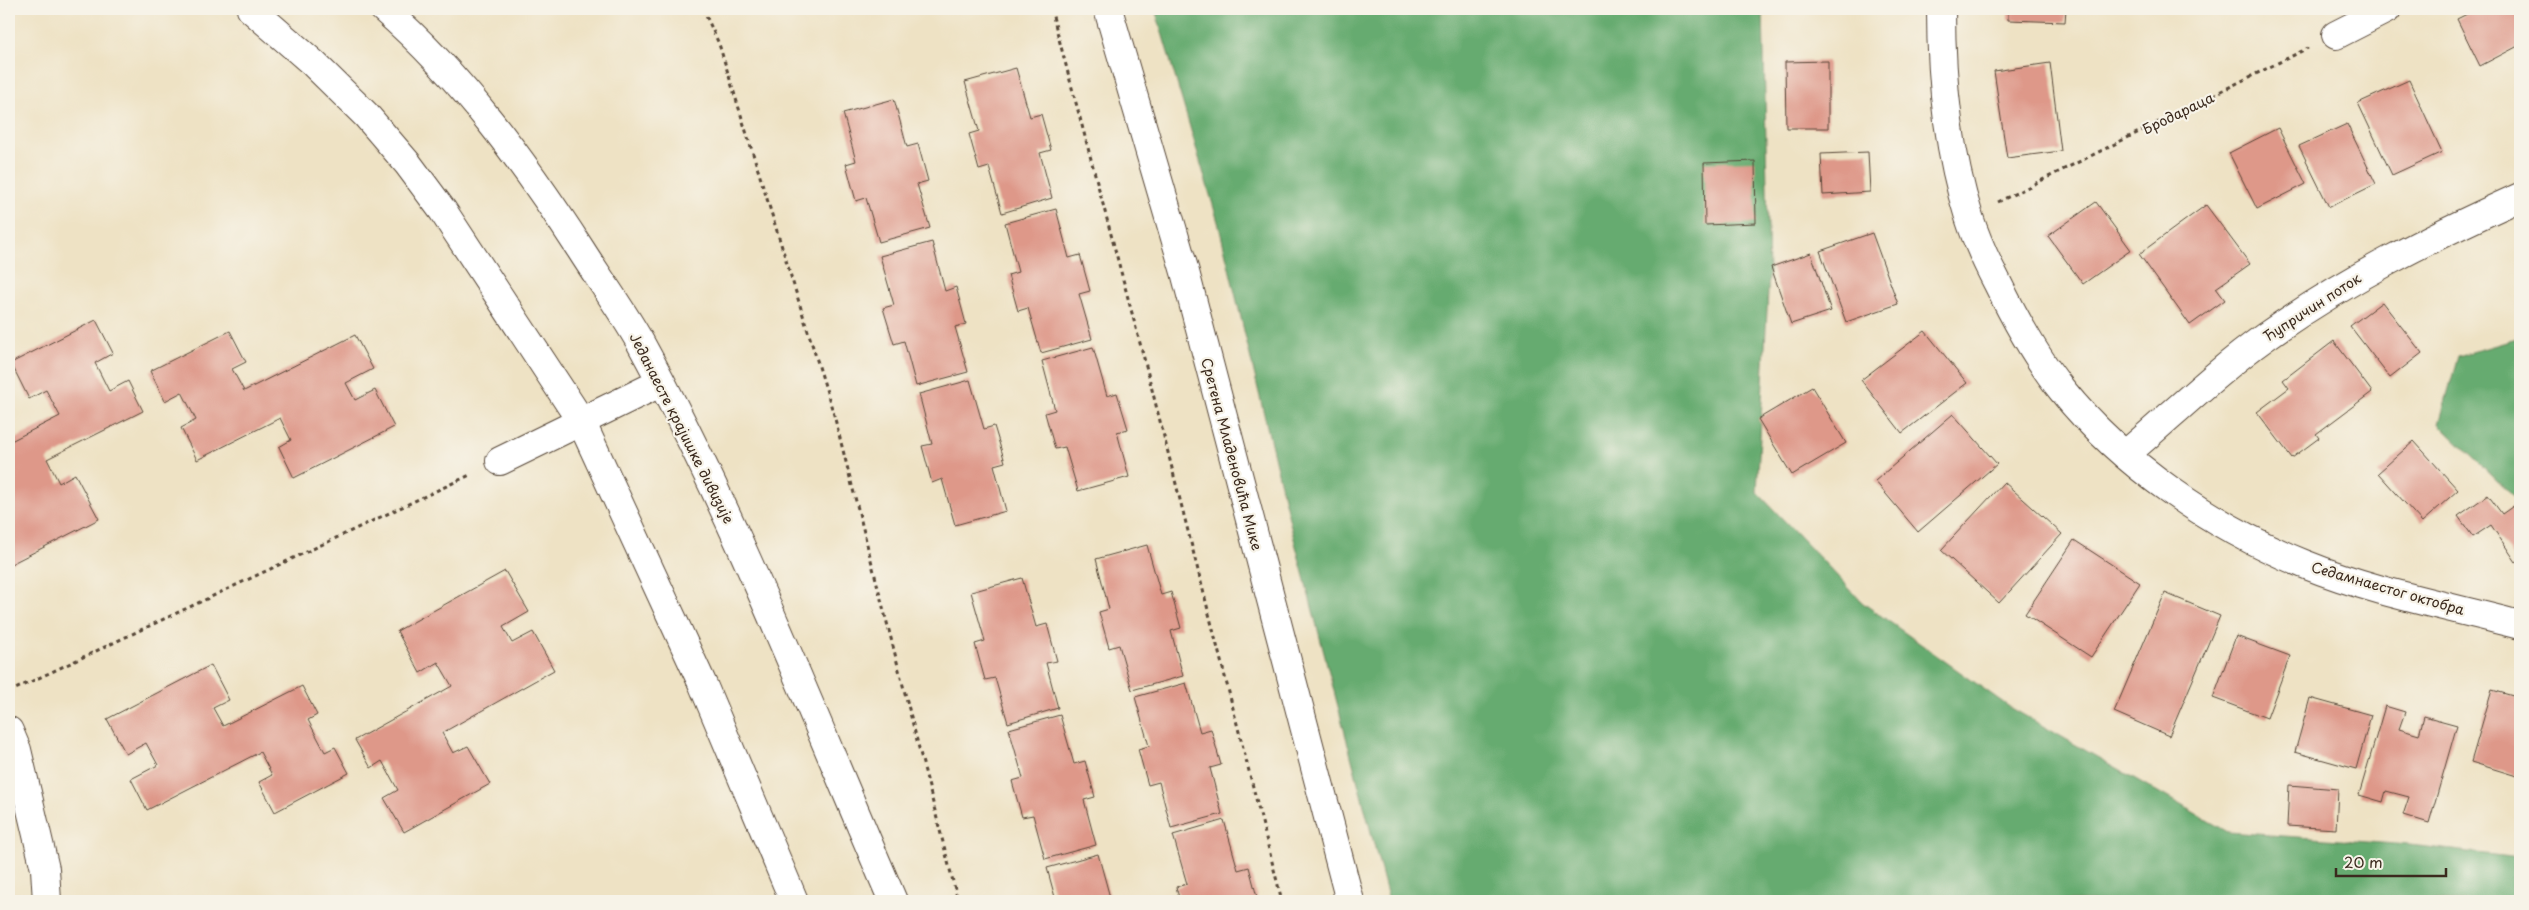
<svg xmlns="http://www.w3.org/2000/svg" width="2529" height="910" font-family="'Playpen Sans',sans-serif">
	<style>
		.forest { fill: #66ab70; stroke: #506a47 }
		.building { fill: #de9889 }
		.lines { fill: none; stroke-linecap: round; stroke-linejoin: round }
		.minor-casing { stroke: #564637; stroke-width: 30 }
		.path { stroke: #564637; stroke-width: 3; stroke-dasharray: 4 4; stroke-linecap: butt }
		.minor { stroke: #fff; stroke-width: 28 }
		.labels { text-anchor: middle; dominant-baseline: central; stroke-width: 4.5; stroke-linejoin: round; paint-order: stroke }
		.street-label { font-size: 14px; fill: #3b2a1e; stroke: #f7f3e8 }
	</style>
	<rect width="100%" height="100%" fill="#f7f3e8"/>
	<filter id="ink" filterUnits="userSpaceOnUse"><feTurbulence type="fractalNoise" baseFrequency=".02" numOctaves="2"/><feDisplacementMap in="SourceGraphic" scale="10" xChannelSelector="R" yChannelSelector="G"/><feConvolveMatrix kernelMatrix="1 2 1 2 8 2 1 2 1" color-interpolation-filters="sRGB"/></filter>
	<filter id="wash" filterUnits="userSpaceOnUse"><feTurbulence type="fractalNoise" baseFrequency=".0096" numOctaves="4" result="noise"/><feDisplacementMap in="SourceGraphic" scale="20" xChannelSelector="R" yChannelSelector="G"/><feGaussianBlur stdDeviation="1.12" result="paint"/><feColorMatrix in="noise" values="0 0 0 0 0 0 0 0 0 0 0 0 0 0 0 0 0 1.4 0 .05"/><feComposite in="paint" operator="in"/></filter>
	<g filter="url(#wash)">
		<rect width="100%" height="100%" fill="#eee2c4"/>
		<g class="forest">
			<polygon points="1155,9 1763,9 1769,274 1757,492 1863,603 2008,706 2228,832 2410,845 2520,858 2520,901 1389,901 1292,531 1218,222"/>
			<polygon points="2520,338 2520,497 2514,497 2439,424 2458,356"/>
		</g>
		<g id="blocks">
			<g class="building">
				<rect x="1788" y="9" width="35" height="3"/>
				<polygon points="2008,9 2066,9 2065,22 2008,20"/>
				<polygon points="2477,9 2515,9 2520,19 2520,45 2480,66 2457,19"/>
				<polygon points="1828,61 1828,128 1786,128 1785,62"/>
				<polygon points="2050,63 2061,151 2007,158 1994,71"/>
				<polygon points="1016,68 1030,117 1041,114 1051,150 1040,153 1052,198 1002,213 989,167 979,170 969,134 979,131 965,82"/>
				<polygon points="2409,80 2442,152 2392,175 2358,103"/>
				<polygon points="894,99 907,147 918,144 928,181 917,184 930,228 879,242 866,198 856,201 846,164 856,161 843,113"/>
				<polygon points="2347,124 2376,184 2329,207 2299,146"/>
				<polygon points="2278,128 2306,184 2257,209 2229,153"/>
				<polygon points="1868,152 1870,192 1823,195 1821,154"/>
				<polygon points="1755,161 1756,223 1705,225 1704,163"/>
				<polygon points="2096,202 2131,250 2083,284 2048,236"/>
				<polygon points="2206,205 2250,264 2216,288 2225,300 2190,325 2139,254"/>
				<polygon points="1056,209 1069,258 1080,255 1090,291 1079,294 1092,339 1041,353 1028,308 1018,311 1008,275 1018,272 1005,223"/>
				<polygon points="1872,233 1898,304 1846,322 1820,251"/>
				<polygon points="932,242 945,291 956,287 966,324 955,327 968,372 916,386 904,341 894,344 883,308 894,305 880,256"/>
				<polygon points="1811,253 1831,311 1791,324 1771,267"/>
				<polygon points="2382,302 2422,353 2390,378 2350,326"/>
				<polygon points="96,320 113,353 95,363 109,391 128,381 143,411 47,459 59,483 75,474 99,519 9,565 9,442 60,416 46,390 29,399 11,363"/>
				<polygon points="230,331 246,362 232,369 244,391 355,335 373,369 346,383 355,400 375,390 394,427 294,478 279,447 291,440 280,418 197,460 181,428 196,420 182,392 165,401 150,371"/>
				<polygon points="1925,331 1967,383 1902,433 1861,380"/>
				<polygon points="2334,341 2372,392 2316,434 2319,438 2292,458 2257,412 2289,388 2283,380"/>
				<polygon points="1093,347 1107,396 1117,393 1128,429 1117,432 1129,477 1078,491 1065,447 1055,449 1045,413 1055,410 1042,361"/>
				<polygon points="970,380 984,429 994,426 1005,462 994,465 1006,511 955,525 942,479 932,483 922,446 932,444 919,394"/>
				<polygon points="1812,387 1846,443 1792,475 1758,419"/>
				<polygon points="1953,414 1997,464 1918,532 1875,481"/>
				<polygon points="2414,441 2458,490 2422,522 2378,473"/>
				<polygon points="2004,482 2062,534 1999,603 1941,550"/>
				<polygon points="2488,495 2502,514 2519,502 2520,504 2520,559 2516,562 2491,525 2473,537 2458,516"/>
				<polygon points="2074,540 2140,583 2091,657 2025,614"/>
				<polygon points="1147,545 1161,595 1171,592 1181,628 1171,631 1183,676 1132,690 1119,645 1109,648 1099,612 1109,609 1096,559"/>
				<polygon points="505,571 529,612 503,627 512,643 533,632 554,670 442,733 453,753 468,746 490,784 404,832 384,798 398,790 382,761 371,768 355,740 452,686 438,662 420,673 397,631"/>
				<polygon points="1022,578 1036,627 1047,624 1057,661 1046,663 1058,708 1008,723 995,678 985,680 975,644 985,641 971,592"/>
				<polygon points="2165,593 2220,616 2169,736 2114,712"/>
				<polygon points="2236,636 2290,656 2267,718 2213,698"/>
				<polygon points="211,665 229,700 213,708 223,726 302,686 317,715 308,720 325,752 335,747 349,773 275,812 259,782 272,775 260,752 147,810 131,779 158,765 146,743 126,754 107,719"/>
				<polygon points="1186,683 1200,732 1211,729 1221,765 1210,768 1222,814 1171,828 1159,782 1148,785 1138,749 1149,746 1135,697"/>
				<polygon points="2492,690 2520,698 2520,777 2471,762"/>
				<polygon points="2310,698 2371,715 2356,769 2295,752"/>
				<polygon points="2385,706 2405,712 2399,729 2419,735 2424,716 2457,725 2429,823 2403,815 2409,797 2386,791 2383,802 2359,795"/>
				<polygon points="1060,715 1074,764 1085,761 1095,797 1084,800 1096,845 1045,859 1033,815 1022,817 1012,781 1023,778 1009,729"/>
				<polygon points="2289,785 2338,789 2336,829 2287,826"/>
				<polygon points="1224,820 1238,870 1249,867 1258,901 1180,901 1176,887 1187,884 1173,835"/>
				<polygon points="1098,854 1111,901 1056,901 1047,868"/>
			</g>
		</g>
	</g>
	<g filter="url(#ink)">
		<use href="#blocks" fill-opacity="0" stroke="#564637" stroke-width="1"/>
		<g class="lines">
			<defs>
				<g id="minor">
					<polyline points="251,9 313,63 366,115 408,164 443,211 581,421 703,685 794,901"/>
					<path d="M384,9C463,78 524,162 581,250C600,280 622,310 640,342C738,521 812,714 893,901"/>
					<polyline points="1108,9 1185,272 1350,901"/>
					<path d="M1941,9C1941,78 1948,151 1969,217C1976,239 1986,261 1997,282C2015,319 2036,358 2062,390C2122,465 2215,528 2304,564C2373,592 2448,606 2520,625"/>
					<polyline points="2336,35 2387,9"/>
					<path d="M2126,454C2172,415 2216,372 2265,337C2347,279 2429,238 2520,197"/>
					<polyline points="500,461 660,383"/>
					<polyline points="9,731 17,750 45,869 47,901"/>
				</g>
			</defs>
			<use href="#minor" class="minor-casing"/>
			<g class="path">
				<polyline points="703,9 719,44 834,415 958,901"/>
				<polyline points="1051,9 1145,362 1282,901"/>
				<polyline points="1998,202 2308,48"/>
				<polyline points="9,692 472,474"/>
			</g>
			<use href="#minor" class="minor"/>
		</g>
	</g>
	<g class="labels">
		<g class="street-label">
			<text transform="translate(2178 113) rotate(-26)">Бродараца</text>
			<text transform="translate(2312 307) rotate(-33)">Ћупричин поток</text>
			<text transform="translate(682 428) rotate(63)">Једанаесте крајишке дивизије</text>
			<text transform="translate(1232 454) rotate(75)">Сретена Младеновића Мике</text>
			<text transform="translate(2388 588) rotate(16)">Седамнаестог октобра</text>
		</g>
	</g>
	<rect width="2529" height="910" fill="none" stroke="#f7f3e8" stroke-width="30"/>
	<path d="M2336 868v8h110v-8" fill="none" stroke="#3b2a1e" stroke-width="2.5"/>
	<text x="2344" y="868" font-size="15" fill="#3b2a1e" stroke="#f7f3e8" stroke-width="4" paint-order="stroke">20 m</text>
</svg>
